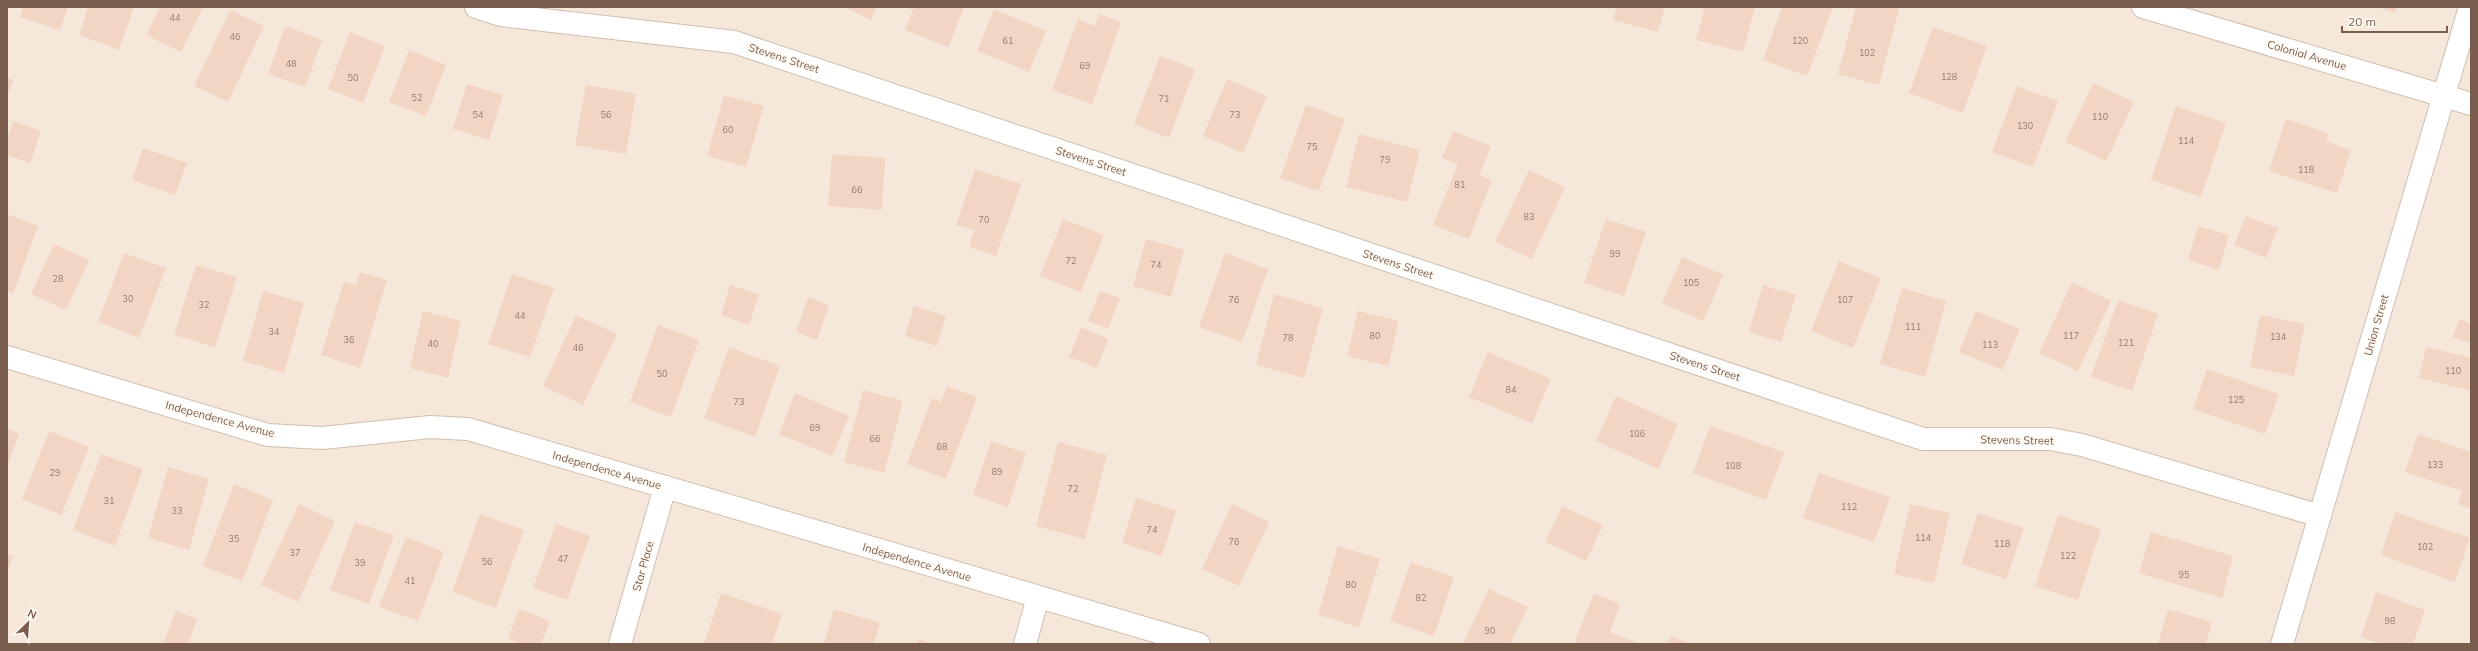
<svg xmlns="http://www.w3.org/2000/svg" width="2478" height="651" font-family="Mulish,sans-serif">
	<style>
		.residential { fill: #f5e8da }
		.building { fill: #f3d5c3 }
		.lines { fill: none; stroke-linecap: round; stroke-linejoin: round }
		.minor-casing { stroke: #d1beb0; stroke-width: 24 }
		.minor { stroke: #fff; stroke-width: 22 }
		.labels { text-anchor: middle; dominant-baseline: central; stroke-width: 3; stroke-linejoin: round; paint-order: stroke }
		.number-label { font-size: 9px; fill: #987a6a }
		.street-label { font-size: 11px; fill: #7a5c4d; stroke: #fffaf3 }
	</style>
	<rect width="100%" height="100%" fill="#fdf6ec"/>
	<rect class="residential" x="7" y="7" width="2464" height="637"/>
	<g class="building">
		<polygon points="23,7 68,7 60,30 20,17"/>
		<polygon points="88,7 134,7 119,50 79,35"/>
		<polygon points="160,7 203,7 181,52 146,35"/>
		<polygon points="844,7 877,7 871,20"/>
		<polygon points="914,7 964,7 948,47 905,30"/>
		<polygon points="1617,7 1665,7 1658,32 1613,20"/>
		<polygon points="1705,7 1755,7 1743,52 1696,40"/>
		<polygon points="1782,7 1833,7 1807,76 1763,60"/>
		<polygon points="1856,7 1891,7 1899,9 1879,85 1838,74"/>
		<polygon points="2377,7 2397,7 2395,13"/>
		<polygon points="994,9 1046,31 1029,72 977,51"/>
		<polygon points="230,10 264,26 228,102 194,86"/>
		<polygon points="1099,14 1121,22 1092,104 1052,90 1078,19 1095,26"/>
		<polygon points="285,26 322,40 305,87 268,74"/>
		<polygon points="1933,27 1987,46 1963,113 1909,93"/>
		<polygon points="350,32 385,46 363,103 328,89"/>
		<polygon points="409,50 446,65 426,116 389,102"/>
		<polygon points="1160,56 1195,69 1169,138 1134,124"/>
		<polygon points="7,78 13,80 7,96"/>
		<polygon points="1227,79 1267,96 1243,153 1203,136"/>
		<polygon points="2093,83 2134,102 2106,161 2065,142"/>
		<polygon points="467,84 503,95 489,140 453,129"/>
		<polygon points="586,85 636,94 626,154 575,145"/>
		<polygon points="2017,86 2058,101 2033,167 1992,152"/>
		<polygon points="724,95 764,106 746,167 707,156"/>
		<polygon points="1306,105 1345,119 1319,191 1280,178"/>
		<polygon points="2176,106 2226,123 2201,197 2151,180"/>
		<polygon points="2286,119 2328,133 2326,141 2351,150 2337,193 2269,171"/>
		<polygon points="13,121 41,131 30,163 7,155 7,139"/>
		<polygon points="1453,131 1491,146 1479,175 1492,180 1469,239 1433,225 1458,164 1442,158"/>
		<polygon points="1359,134 1420,150 1407,202 1346,187"/>
		<polygon points="143,148 187,163 175,195 132,180"/>
		<polygon points="832,154 885,158 882,210 828,206"/>
		<polygon points="975,169 1021,184 996,256 969,247 974,230 956,225"/>
		<polygon points="1529,170 1565,187 1532,259 1495,242"/>
		<polygon points="7,214 38,226 13,294 7,291"/>
		<polygon points="2246,216 2278,228 2266,258 2234,245"/>
		<polygon points="1063,219 1104,235 1081,292 1040,276"/>
		<polygon points="1606,219 1646,232 1624,296 1584,283"/>
		<polygon points="2198,226 2229,235 2219,270 2188,260"/>
		<polygon points="1146,239 1184,250 1171,297 1133,286"/>
		<polygon points="54,244 89,260 66,310 31,294"/>
		<polygon points="124,253 166,268 139,338 98,322"/>
		<polygon points="1225,253 1268,269 1242,342 1199,327"/>
		<polygon points="1682,257 1723,275 1703,321 1662,303"/>
		<polygon points="1839,261 1881,278 1853,348 1811,331"/>
		<polygon points="196,265 237,277 215,347 174,335"/>
		<polygon points="360,272 387,280 360,368 321,355 344,281 356,285"/>
		<polygon points="512,274 554,288 530,357 488,344"/>
		<polygon points="2072,282 2111,301 2078,371 2039,353"/>
		<polygon points="730,285 759,294 749,325 721,315"/>
		<polygon points="1763,285 1796,295 1781,342 1749,332"/>
		<polygon points="1902,288 1946,301 1925,377 1880,364"/>
		<polygon points="263,291 304,303 284,373 243,361"/>
		<polygon points="1100,291 1120,298 1108,329 1088,321"/>
		<polygon points="1274,294 1323,308 1304,378 1256,365"/>
		<polygon points="808,297 829,305 817,340 796,332"/>
		<polygon points="2118,300 2158,314 2132,391 2091,377"/>
		<polygon points="914,306 946,316 937,346 905,336"/>
		<polygon points="423,311 461,321 448,378 410,368"/>
		<polygon points="1358,311 1399,321 1388,366 1347,356"/>
		<polygon points="1976,311 2020,329 2002,370 1959,352"/>
		<polygon points="576,315 617,334 583,405 543,386"/>
		<polygon points="2260,315 2305,324 2294,376 2250,367"/>
		<polygon points="2459,319 2471,323 2471,343 2453,337"/>
		<polygon points="658,325 699,340 671,417 630,402"/>
		<polygon points="1081,327 1108,339 1097,368 1069,357"/>
		<polygon points="729,347 780,366 755,437 704,418"/>
		<polygon points="2426,347 2471,358 2471,391 2419,378"/>
		<polygon points="1488,352 1551,379 1532,423 1469,397"/>
		<polygon points="2207,369 2279,394 2265,434 2193,409"/>
		<polygon points="947,386 977,397 946,479 907,464 932,398 941,402"/>
		<polygon points="863,390 903,401 884,473 844,462"/>
		<polygon points="795,393 849,416 832,456 779,434"/>
		<polygon points="1616,396 1678,424 1658,469 1596,441"/>
		<polygon points="1710,426 1784,452 1766,500 1693,473"/>
		<polygon points="7,429 19,433 7,468"/>
		<polygon points="49,431 89,447 61,515 22,499"/>
		<polygon points="2418,434 2471,452 2471,509 2458,504 2462,491 2405,472"/>
		<polygon points="991,441 1026,453 1008,507 973,495"/>
		<polygon points="1058,442 1107,455 1085,539 1036,526"/>
		<polygon points="101,454 143,469 115,546 73,530"/>
		<polygon points="168,467 209,479 189,550 148,538"/>
		<polygon points="1819,473 1890,497 1874,542 1803,518"/>
		<polygon points="234,484 273,500 242,581 203,566"/>
		<polygon points="1136,498 1176,510 1162,556 1122,543"/>
		<polygon points="299,504 335,521 298,602 261,585"/>
		<polygon points="1232,504 1269,522 1239,586 1202,569"/>
		<polygon points="1910,504 1950,513 1934,583 1894,574"/>
		<polygon points="1562,506 1603,525 1586,561 1545,542"/>
		<polygon points="2395,512 2470,538 2455,582 2381,555"/>
		<polygon points="1978,513 2024,528 2006,579 1961,564"/>
		<polygon points="480,514 524,530 496,608 452,592"/>
		<polygon points="2058,515 2101,529 2078,600 2035,586"/>
		<polygon points="355,522 394,535 369,604 330,590"/>
		<polygon points="556,524 590,536 567,600 533,588"/>
		<polygon points="2151,532 2233,556 2222,598 2139,573"/>
		<polygon points="406,537 444,552 418,621 379,607"/>
		<polygon points="1338,546 1380,559 1359,627 1318,615"/>
		<polygon points="7,554 13,556 7,573"/>
		<polygon points="1411,562 1454,577 1434,636 1390,621"/>
		<polygon points="1489,589 1528,607 1510,644 1463,644"/>
		<polygon points="2376,592 2425,610 2413,644 2381,644 2361,637"/>
		<polygon points="721,593 782,614 772,644 704,644"/>
		<polygon points="1594,593 1620,604 1610,632 1640,644 1574,644"/>
		<polygon points="519,609 550,621 541,644 521,644 508,639"/>
		<polygon points="834,609 880,623 874,644 824,644"/>
		<polygon points="2168,609 2212,622 2206,644 2158,644"/>
		<polygon points="176,611 197,619 188,644 163,644"/>
		<polygon points="1670,636 1692,644 1667,644"/>
		<polygon points="919,639 933,644 917,644"/>
	</g>
	<g class="lines">
		<defs>
			<g id="minor">
				<polyline points="476,7 501,15 734,42 1923,439 2050,439 2082,445 2320,516"/>
				<polyline points="2143,7 2471,104"/>
				<polyline points="7,357 268,435 322,438 430,427 468,429 1199,644"/>
				<polyline points="620,644 665,487"/>
				<polyline points="1025,644 1038,597"/>
				<polyline points="2282,644 2470,7"/>
			</g>
		</defs>
		<use href="#minor" class="minor-casing"/>
		<use href="#minor" class="minor"/>
	</g>
	<g class="labels">
		<g class="number-label">
			<text x="175" y="17">44</text>
			<text x="235" y="36">46</text>
			<text x="1008" y="40">61</text>
			<text x="1800" y="40">120</text>
			<text x="1867" y="52">102</text>
			<text x="291" y="63">48</text>
			<text x="1085" y="65">69</text>
			<text x="1949" y="76">128</text>
			<text x="353" y="77">50</text>
			<text x="417" y="97">52</text>
			<text x="1164" y="98">71</text>
			<text x="478" y="114">54</text>
			<text x="606" y="114">56</text>
			<text x="1235" y="114">73</text>
			<text x="2100" y="116">110</text>
			<text x="2025" y="125">130</text>
			<text x="728" y="129">60</text>
			<text x="2186" y="140">114</text>
			<text x="1312" y="146">75</text>
			<text x="1385" y="159">79</text>
			<text x="2306" y="169">118</text>
			<text x="1460" y="184">81</text>
			<text x="857" y="189">66</text>
			<text x="1529" y="216">83</text>
			<text x="984" y="219">70</text>
			<text x="1615" y="253">99</text>
			<text x="1071" y="260">72</text>
			<text x="1156" y="264">74</text>
			<text x="58" y="278">28</text>
			<text x="1691" y="282">105</text>
			<text x="128" y="298">30</text>
			<text x="1234" y="299">76</text>
			<text x="1845" y="299">107</text>
			<text x="204" y="304">32</text>
			<text x="520" y="315">44</text>
			<text x="1913" y="326">111</text>
			<text x="274" y="331">34</text>
			<text x="1375" y="335">80</text>
			<text x="2071" y="335">117</text>
			<text x="2278" y="336">134</text>
			<text x="1288" y="337">78</text>
			<text x="349" y="339">36</text>
			<text x="2126" y="342">121</text>
			<text x="433" y="343">40</text>
			<text x="1990" y="344">113</text>
			<text x="578" y="347">46</text>
			<text x="2453" y="370">110</text>
			<text x="662" y="373">50</text>
			<text x="1511" y="389">84</text>
			<text x="2236" y="399">125</text>
			<text x="739" y="401">73</text>
			<text x="815" y="427">69</text>
			<text x="1637" y="433">106</text>
			<text x="875" y="438">66</text>
			<text x="942" y="446">68</text>
			<text x="2435" y="464">133</text>
			<text x="1733" y="465">108</text>
			<text x="997" y="471">89</text>
			<text x="55" y="472">29</text>
			<text x="1073" y="488">72</text>
			<text x="109" y="500">31</text>
			<text x="1849" y="506">112</text>
			<text x="177" y="510">33</text>
			<text x="1152" y="529">74</text>
			<text x="1923" y="537">114</text>
			<text x="234" y="538">35</text>
			<text x="1234" y="541">76</text>
			<text x="2002" y="543">118</text>
			<text x="2425" y="546">102</text>
			<text x="295" y="552">37</text>
			<text x="2068" y="555">122</text>
			<text x="563" y="558">47</text>
			<text x="487" y="561">56</text>
			<text x="360" y="562">39</text>
			<text x="2184" y="574">95</text>
			<text x="410" y="580">41</text>
			<text x="1351" y="584">80</text>
			<text x="1421" y="597">82</text>
			<text x="2390" y="620">98</text>
			<text x="1490" y="630">90</text>
		</g>
		<g class="street-label">
			<text transform="translate(2307 55) rotate(16)">Colonial Avenue</text>
			<text transform="translate(784 58) rotate(18)">Stevens Street</text>
			<text transform="translate(1091 161) rotate(18)">Stevens Street</text>
			<text transform="translate(1398 264) rotate(18)">Stevens Street</text>
			<text transform="translate(2376 325) rotate(-74)">Union Street</text>
			<text transform="translate(1705 366) rotate(18)">Stevens Street</text>
			<text transform="translate(220 419) rotate(15)">Independence Avenue</text>
			<text transform="translate(2017 440) rotate(1)">Stevens Street</text>
			<text transform="translate(607 470) rotate(16)">Independence Avenue</text>
			<text transform="translate(917 562) rotate(16)">Independence Avenue</text>
			<text transform="translate(643 566) rotate(-74)">Star Place</text>
		</g>
	</g>
	<rect width="2478" height="651" fill="none" stroke="#7a5c4d" stroke-width="16"/>
	<g transform="translate(28 623) rotate(25)" stroke="#fffaf3" stroke-width="3" paint-order="stroke">
	<path d="M0-3L7 15L0 10L-7 15Z" fill="#7a5c4d"/>
	<text y="-6" font-size="11" font-weight="bold" text-anchor="middle" fill="#7a5c4d">N</text>
	</g>
	<path d="M2342 26v6h105v-6" fill="none" stroke="#7a5c4d" stroke-width="2"/>
	<text x="2348" y="26" font-size="12" fill="#7a5c4d" stroke="#fffaf3" stroke-width="3" paint-order="stroke">20 m</text>
</svg>
